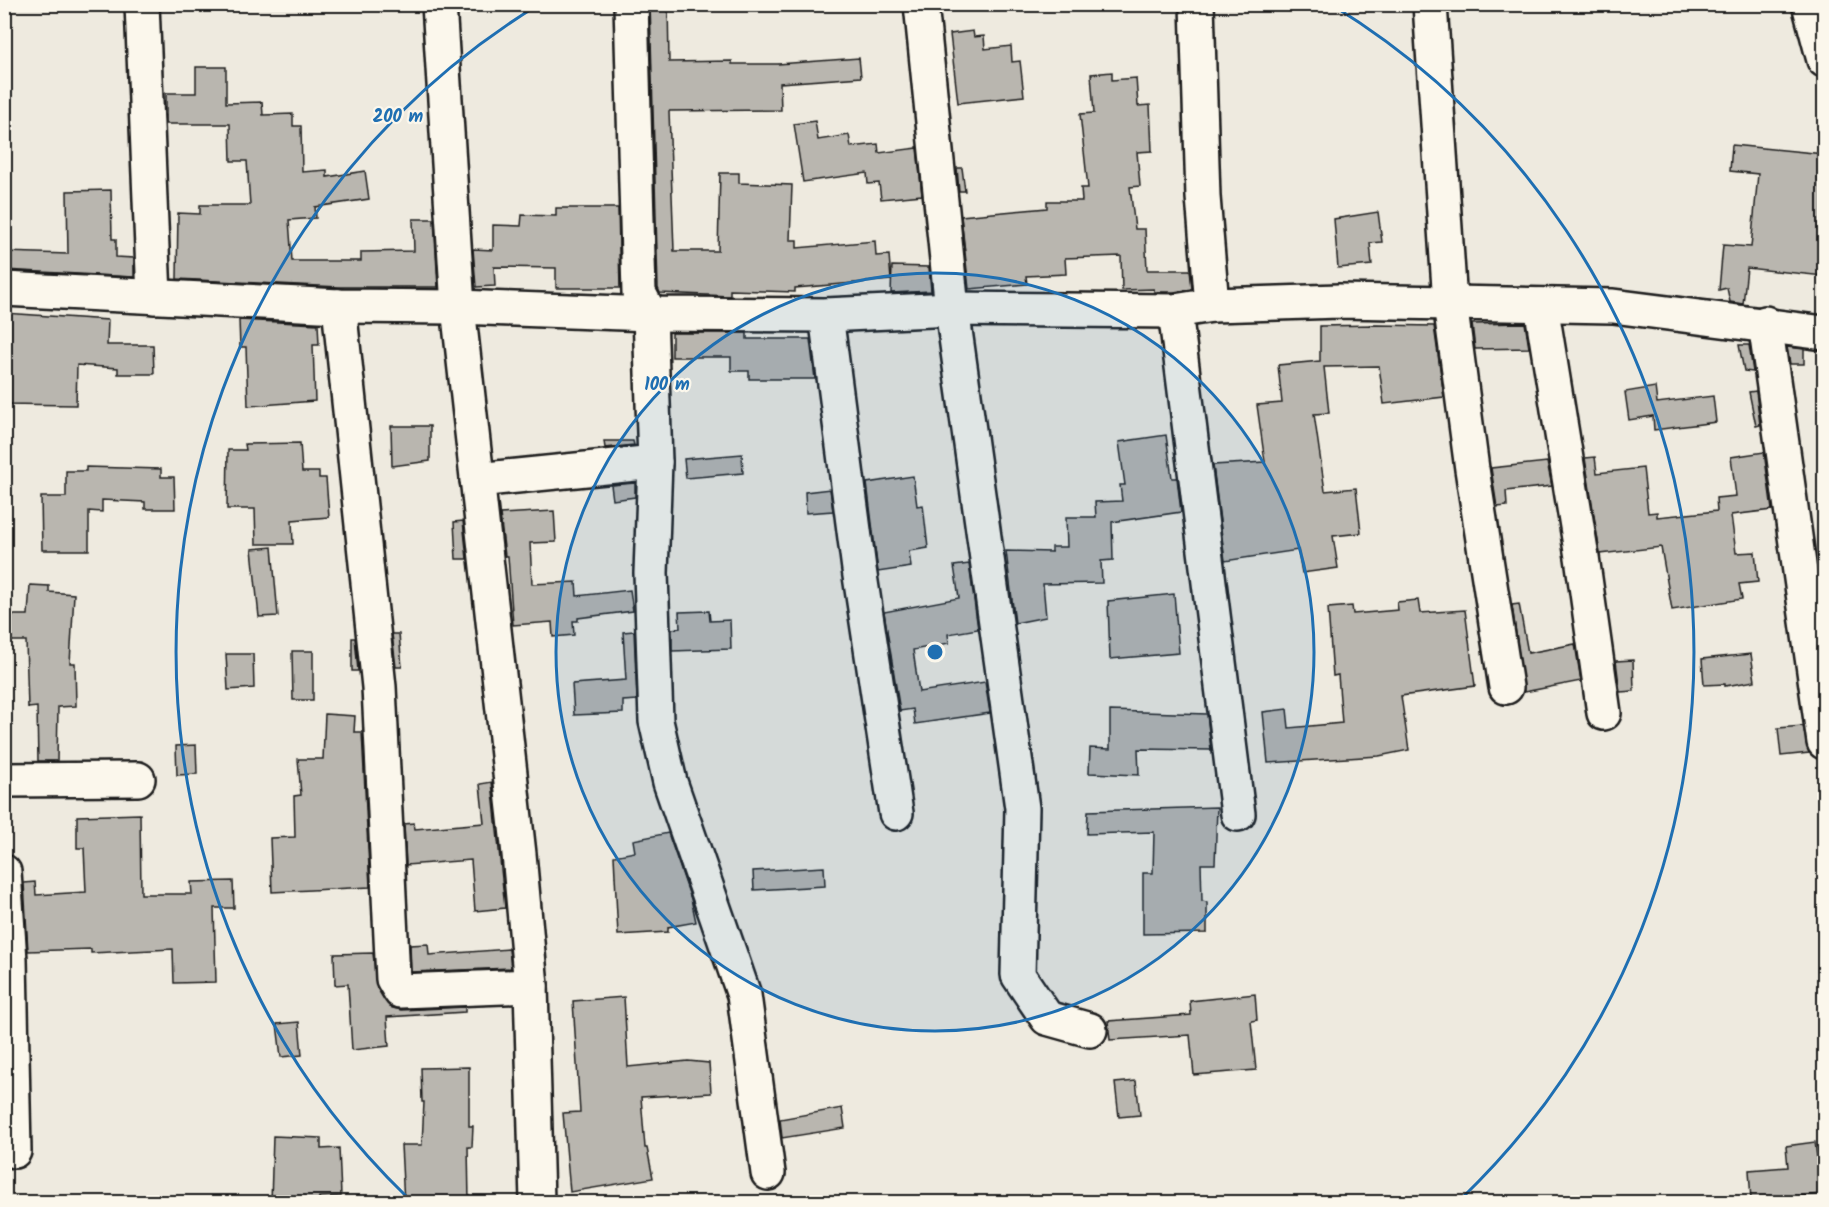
<svg xmlns="http://www.w3.org/2000/svg" width="1829" height="1207" font-family="Kalam,sans-serif">
	<style>
		.building { fill: #b9b6af; stroke: #1c1c1c; stroke-width: 1.5 }
		.lines { fill: none; stroke-linecap: round; stroke-linejoin: round }
		.minor-casing { stroke: #1c1c1c; stroke-width: 38 }
		.minor { stroke: #fbf7ec; stroke-width: 33 }
		.ring { fill: none; stroke: #1f6fb2; stroke-width: 3 }
		.centre { fill: #1f6fb2; stroke: #fbf7ec; stroke-width: 3 }
		.ring-label { font-size: 18px; text-anchor: middle; font-weight: bold; fill: #1f6fb2; stroke: #fbf7ec; stroke-width: 4.5; stroke-linejoin: round; paint-order: stroke }
	</style>
	<rect width="100%" height="100%" fill="#eeeadf"/>
	<filter id="ink" filterUnits="userSpaceOnUse"><feTurbulence type="fractalNoise" baseFrequency=".0167" numOctaves="2"/><feDisplacementMap in="SourceGraphic" scale="12" xChannelSelector="R" yChannelSelector="G"/><feConvolveMatrix kernelMatrix="1 2 1 2 8 2 1 2 1" color-interpolation-filters="sRGB"/></filter>
	<g filter="url(#ink)">
		<g class="building">
			<polygon points="650,4 668,4 669,62 732,61 732,64 778,64 859,58 861,77 780,83 781,110 669,111 674,251 718,251 720,173 739,173 739,183 792,185 790,240 797,240 797,248 875,241 876,256 889,255 891,280 795,288 795,292 730,290 730,296 660,293 658,288"/>
			<polygon points="973,31 974,37 984,36 985,49 1011,46 1012,62 1020,61 1024,96 958,103 950,34"/>
			<polygon points="196,67 226,67 226,103 262,102 263,115 293,114 293,126 301,126 302,172 327,170 327,177 365,171 369,199 315,207 316,218 289,220 292,261 361,261 361,252 414,251 413,219 434,219 438,287 340,287 177,279 178,213 200,214 200,205 250,205 247,161 231,161 230,124 166,124 166,93 196,93"/>
			<polygon points="1112,72 1112,80 1136,78 1138,106 1150,105 1152,151 1137,152 1140,186 1130,187 1135,229 1145,229 1147,270 1190,270 1192,289 1174,292 1154,292 1154,289 1122,290 1121,256 1065,258 1066,274 1026,276 1027,284 969,289 961,216 1047,208 1047,201 1082,201 1081,188 1088,188 1080,114 1094,113 1091,74"/>
			<polygon points="815,121 818,140 849,135 851,147 878,144 879,153 917,148 922,195 881,199 879,183 868,184 867,173 803,182 794,124"/>
			<polygon points="1732,145 1824,154 1824,276 1747,268 1743,304 1730,302 1727,288 1719,290 1723,245 1751,247 1758,174 1730,171"/>
			<polygon points="957,168 962,168 965,191 959,191"/>
			<polygon points="111,190 112,239 116,239 116,257 134,258 134,277 4,270 4,252 68,254 67,191"/>
			<polygon points="556,208 618,208 620,288 556,288 556,268 494,267 495,286 476,287 473,249 493,250 493,225 521,226 522,215 556,216"/>
			<polygon points="1378,212 1382,242 1370,243 1372,265 1338,268 1334,219"/>
			<polygon points="892,266 929,267 931,291 891,293"/>
			<polygon points="4,313 108,320 107,345 153,345 154,374 118,374 118,368 77,365 76,405 4,404"/>
			<polygon points="239,320 318,324 319,345 313,345 315,401 248,406 246,347 240,347"/>
			<polygon points="1525,323 1529,348 1475,349 1472,324"/>
			<polygon points="1376,325 1434,326 1444,397 1384,404 1379,366 1324,367 1329,413 1314,414 1325,491 1356,488 1361,533 1333,536 1338,568 1302,573 1298,550 1225,561 1213,465 1265,462 1257,405 1282,403 1278,365 1320,361 1320,326"/>
			<polygon points="672,333 747,333 747,339 810,339 815,379 749,379 749,371 731,371 731,357 672,357"/>
			<polygon points="1739,345 1749,345 1753,372 1744,371"/>
			<polygon points="1787,347 1804,349 1804,364 1790,364"/>
			<polygon points="1655,387 1657,403 1713,396 1716,422 1654,430 1653,416 1629,420 1625,392"/>
			<polygon points="1756,391 1760,425 1756,426 1749,392"/>
			<polygon points="391,426 430,426 430,461 392,466"/>
			<polygon points="1166,435 1172,478 1177,478 1181,512 1112,522 1113,560 1101,561 1102,583 1043,584 1046,617 1015,623 1006,551 1052,552 1052,547 1067,547 1066,517 1096,517 1095,502 1122,501 1120,485 1125,485 1119,442"/>
			<polygon points="604,441 633,441 634,445 605,448"/>
			<polygon points="300,443 302,472 319,472 319,478 326,478 329,517 292,520 293,544 256,544 255,509 227,509 228,450 246,450 245,444"/>
			<polygon points="1764,452 1772,510 1731,515 1736,553 1755,552 1758,582 1739,584 1742,599 1672,610 1661,547 1600,554 1585,458 1595,457 1597,473 1643,468 1648,513 1657,512 1657,517 1717,511 1716,498 1736,496 1731,457"/>
			<polygon points="742,454 743,473 686,478 684,459"/>
			<polygon points="1547,462 1552,486 1506,491 1507,506 1497,507 1491,468"/>
			<polygon points="86,467 161,469 161,477 174,477 175,509 145,509 145,502 102,500 102,512 89,511 89,550 42,550 41,497 66,497 66,471 86,471"/>
			<polygon points="913,476 917,506 923,505 928,548 909,551 911,567 878,572 867,483"/>
			<polygon points="635,483 635,497 613,500 611,485"/>
			<polygon points="830,489 833,511 806,513 805,492"/>
			<polygon points="554,511 556,542 530,543 532,584 576,582 577,596 630,590 633,611 578,618 578,621 573,621 574,635 553,637 552,622 513,625 508,556 505,556 500,514"/>
			<polygon points="463,521 467,559 456,559 454,522"/>
			<polygon points="272,547 278,616 259,617 252,549"/>
			<polygon points="969,564 978,629 948,634 949,643 913,650 919,692 985,682 990,713 915,724 913,709 900,711 884,612 959,598 954,566"/>
			<polygon points="30,585 49,586 49,592 74,594 70,663 75,663 76,706 58,707 57,761 38,761 37,707 28,708 26,641 4,641 4,615 28,615"/>
			<polygon points="1174,594 1179,653 1110,659 1108,601"/>
			<polygon points="1418,600 1420,613 1465,610 1475,686 1401,696 1409,750 1379,756 1268,763 1263,712 1287,709 1289,728 1342,723 1338,675 1333,676 1328,608 1352,606 1353,614 1398,610 1397,602"/>
			<polygon points="1519,604 1528,653 1575,644 1581,681 1524,692 1512,605"/>
			<polygon points="709,611 710,621 730,620 731,649 672,651 672,629 680,628 679,612"/>
			<polygon points="634,631 637,700 623,701 623,713 574,715 572,684 626,680 623,632"/>
			<polygon points="392,634 399,634 402,667 396,667"/>
			<polygon points="352,638 355,638 358,671 352,671"/>
			<polygon points="292,651 313,651 313,700 293,700"/>
			<polygon points="226,654 253,654 254,688 228,690"/>
			<polygon points="1751,654 1755,681 1725,686 1725,684 1704,685 1702,659"/>
			<polygon points="1633,660 1634,691 1620,692 1616,661"/>
			<polygon points="1110,711 1207,714 1211,750 1138,749 1139,775 1089,773 1090,748 1110,749"/>
			<polygon points="325,714 355,716 354,732 362,732 370,887 272,892 270,838 295,837 294,796 301,795 298,759 323,759"/>
			<polygon points="1803,726 1809,753 1781,756 1778,728"/>
			<polygon points="196,745 197,774 177,775 176,746"/>
			<polygon points="492,782 505,908 475,911 471,860 406,865 404,824 414,823 415,829 484,823 480,784"/>
			<polygon points="1217,807 1215,864 1201,864 1202,901 1207,902 1207,933 1143,934 1143,873 1153,873 1154,832 1087,834 1088,811"/>
			<polygon points="140,814 141,894 192,894 191,882 233,881 234,908 214,908 216,982 174,983 173,949 91,953 91,949 28,951 24,883 35,882 36,895 86,892 84,848 77,848 77,816"/>
			<polygon points="668,833 691,899 696,922 668,927 668,932 618,935 614,856 635,852 633,840"/>
			<polygon points="824,867 825,886 754,890 753,871"/>
			<polygon points="428,944 429,955 509,949 511,968 411,972 410,945"/>
			<polygon points="373,953 377,988 390,1007 401,1010 465,1007 465,1012 387,1017 389,1046 352,1050 348,984 335,985 334,954"/>
			<polygon points="1255,994 1257,1020 1251,1021 1256,1070 1194,1075 1190,1035 1110,1040 1108,1021 1191,1015 1190,1001"/>
			<polygon points="624,997 628,1067 688,1061 709,1063 711,1093 641,1097 645,1148 647,1148 653,1178 570,1192 563,1113 580,1112 573,1001"/>
			<polygon points="299,1022 302,1055 281,1057 277,1024"/>
			<polygon points="469,1067 469,1126 473,1126 472,1147 468,1147 469,1202 404,1203 401,1145 422,1145 424,1102 422,1102 421,1068"/>
			<polygon points="1136,1081 1140,1115 1119,1117 1115,1083"/>
			<polygon points="842,1108 845,1128 782,1138 780,1119"/>
			<polygon points="273,1136 321,1138 321,1149 339,1148 341,1196 319,1197 319,1203 271,1203"/>
			<polygon points="1815,1142 1822,1194 1751,1200 1749,1170 1788,1167 1786,1146"/>
		</g>
		<g class="lines">
			<defs>
				<g id="minor">
					<polyline points="142,4 154,297"/>
					<polyline points="439,4 458,307 519,854 531,986 537,1202"/>
					<polyline points="631,4 639,293 650,314 655,462 651,573 656,721 670,782 744,995 768,1173"/>
					<polyline points="921,4 952,309 1022,808 1018,975 1047,1018 1090,1030"/>
					<polyline points="1197,4 1203,197 1212,305"/>
					<polyline points="1430,4 1450,303 1472,469 1506,687"/>
					<polyline points="1809,4 1824,60"/>
					<polyline points="4,289 339,306 458,307 650,314 826,315 952,309 1175,311 1212,305 1339,301 1613,306 1824,333"/>
					<polyline points="1541,305 1582,557 1604,713"/>
					<polyline points="339,306 379,687 393,979 400,991 531,986"/>
					<polyline points="1175,311 1238,814"/>
					<polyline points="826,315 859,569 896,813"/>
					<polyline points="1765,323 1824,742"/>
					<polyline points="477,480 655,462"/>
					<polyline points="4,780 138,779"/>
					<polyline points="4,872 10,960 14,1151"/>
				</g>
			</defs>
			<use href="#minor" class="minor-casing"/>
			<use href="#minor" class="minor"/>
		</g>
	</g>
	<circle cx="935" cy="652" r="379" fill="#1f6fb2" fill-opacity=".12"/>
	<g class="ring">
		<circle cx="935" cy="652" r="379"/>
		<path d="M408 1198A759 759 0 0 1 538 5M1332 5A759 759 0 0 1 1462 1198"/>
	</g>
	<circle cx="935" cy="652" r="9" class="centre"/>
	<g class="ring-label">
		<text x="398" y="122">200 m</text>
		<text x="667" y="390">100 m</text>
	</g>
	<rect width="1829" height="1207" fill="none" stroke="#fbf7ec" stroke-width="24"/>
	<rect x="12" y="12" width="1805" height="1183" fill="none" stroke="#1c1c1c" stroke-width="2" filter="url(#ink)"/>
</svg>
